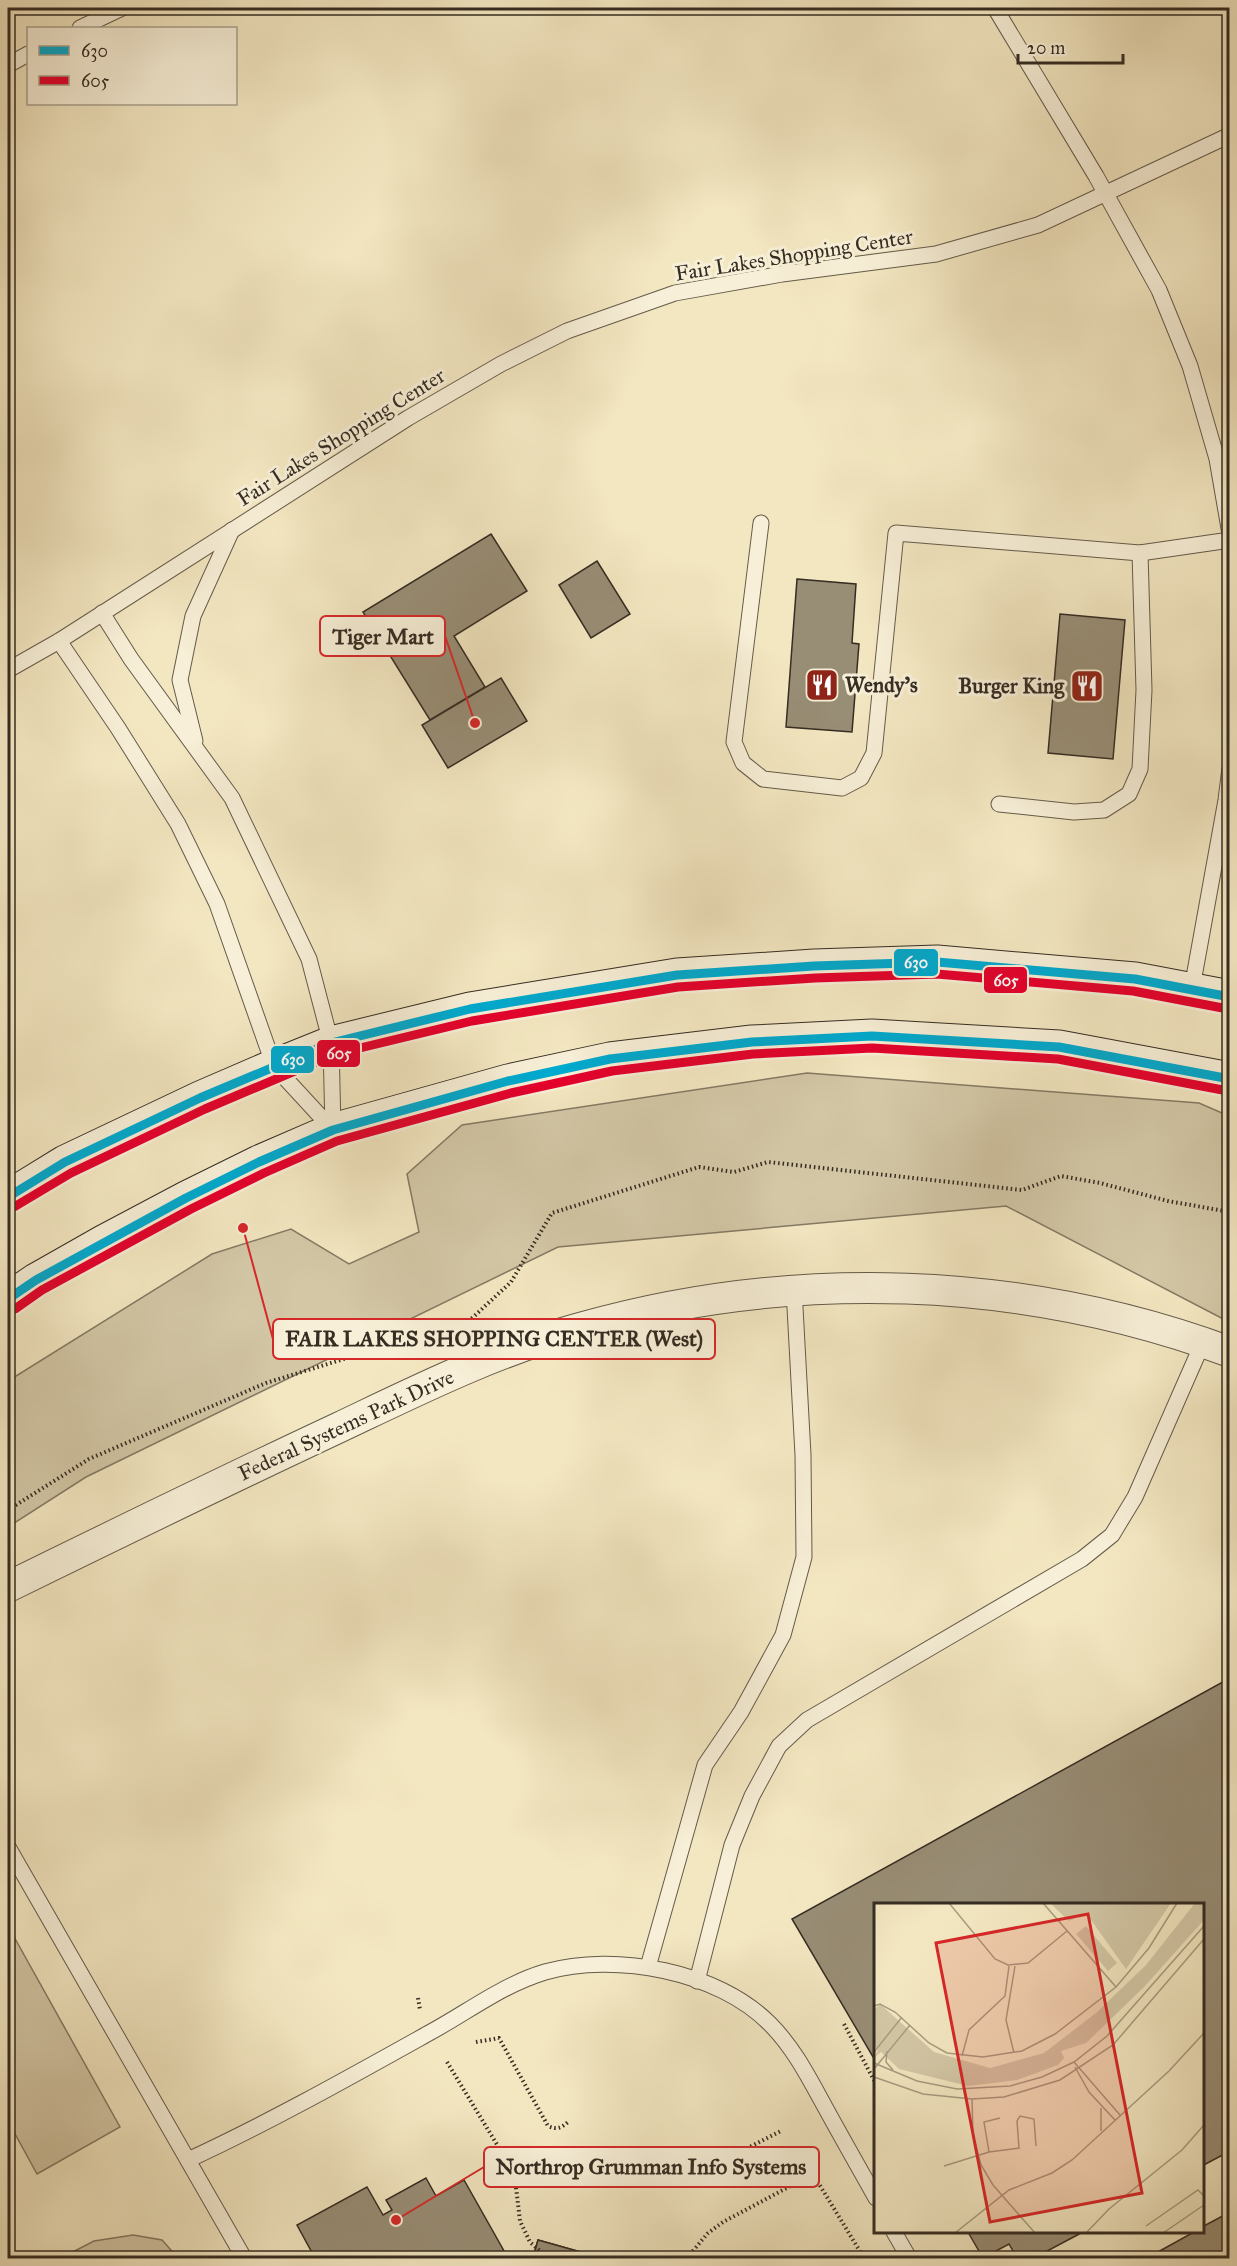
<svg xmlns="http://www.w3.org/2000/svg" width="1237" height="2266" font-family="'IM FELL Great Primer',serif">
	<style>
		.green { fill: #d3c7a6; stroke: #847a64; stroke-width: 1.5 }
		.building { fill: #988d75; stroke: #352c22; stroke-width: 1.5 }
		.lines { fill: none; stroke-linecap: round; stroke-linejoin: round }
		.lane-casing { stroke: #645b4a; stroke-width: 17 }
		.street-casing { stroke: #645b4a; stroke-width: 32 }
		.secondary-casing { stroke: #352c22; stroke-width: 35 }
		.path { stroke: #352c22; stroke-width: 4; stroke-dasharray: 1.5 3; stroke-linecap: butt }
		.lane { stroke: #f7efd7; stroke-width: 15 }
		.street { stroke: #f7efd7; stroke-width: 30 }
		.secondary { stroke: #f7efd7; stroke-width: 33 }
		.bus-1-casing { stroke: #f7efd7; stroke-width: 14 }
		.bus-2-casing { stroke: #f7efd7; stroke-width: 14 }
		.bus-1 { stroke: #00a9ce; stroke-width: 9 }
		.bus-2 { stroke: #e4002b; stroke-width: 9 }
		.labels { text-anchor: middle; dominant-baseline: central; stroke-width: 6; stroke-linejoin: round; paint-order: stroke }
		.street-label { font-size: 21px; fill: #352c22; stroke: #f7efd7 }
		.poi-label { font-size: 21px; font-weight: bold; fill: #352c22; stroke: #f7efd7; text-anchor: start }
		.inset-road { fill: none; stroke: #a79c81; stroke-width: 1.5 }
		.view { fill: #d62828; fill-opacity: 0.15; stroke: #d62828; stroke-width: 3 }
		.inset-edge { fill: none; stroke: #352c22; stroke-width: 3 }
		.leader { fill: none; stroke: #d62828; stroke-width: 2 }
		.callout-dot { fill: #d62828; stroke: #f7efd7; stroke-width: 2 }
		.callout { fill: #f7efd7; stroke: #d62828; stroke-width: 2 }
		.callout-label { font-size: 22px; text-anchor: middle; font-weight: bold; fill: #352c22 }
		.line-badge { stroke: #f7efd7; stroke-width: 2 }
		.badge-label { font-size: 16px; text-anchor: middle; font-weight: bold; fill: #fff }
	</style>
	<rect width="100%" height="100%" fill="#f3e7c1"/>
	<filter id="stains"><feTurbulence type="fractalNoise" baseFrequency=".00333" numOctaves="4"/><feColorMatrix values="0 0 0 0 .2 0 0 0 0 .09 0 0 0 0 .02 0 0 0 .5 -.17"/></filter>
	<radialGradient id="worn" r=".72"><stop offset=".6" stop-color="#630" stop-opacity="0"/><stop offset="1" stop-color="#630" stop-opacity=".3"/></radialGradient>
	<g class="green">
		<polygon points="807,1073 1199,1103 1229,1116 1229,1322 1006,1206 558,1247 86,1477 8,1527 8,1381 212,1254 291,1229 349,1264 419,1232 407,1174 462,1125"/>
		<polygon points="8,1926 120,2127 37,2174 8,2121"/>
		<polygon points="133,2235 162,2240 178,2258 61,2258 94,2241"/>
	</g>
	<g class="building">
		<polygon points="8,8 24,8 8,16"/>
		<polygon points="491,534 527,591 454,636 485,687 430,720 363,612"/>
		<polygon points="597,561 630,614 591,638 559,585"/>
		<polygon points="797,579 856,584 852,643 859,644 852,732 786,727"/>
		<polygon points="1060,614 1125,620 1113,759 1048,753"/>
		<polygon points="501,678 527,721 448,768 422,725"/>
		<polygon points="1230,1678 1230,2151 1202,2166 1202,1904 876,1904 876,2062 792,1919"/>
		<polygon points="426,2178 436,2196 464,2180 508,2258 315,2258 297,2225 367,2187 383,2215 392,2210 386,2200"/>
		<polygon points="1230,2212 1230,2258 1147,2258 1194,2232 1202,2232 1202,2227"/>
		<polygon points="968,2232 1083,2232 1034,2258 1017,2258 1009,2244 983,2258"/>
		<polygon points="538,2240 602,2258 533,2258"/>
		<polygon points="538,2240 602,2258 533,2258"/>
	</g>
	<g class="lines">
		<defs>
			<g id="lane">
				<polyline points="995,8 1096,176 1159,290 1190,366 1217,459 1230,534"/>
				<polyline points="80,28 122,8"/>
				<polyline points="8,65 28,54"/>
				<polyline points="761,523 734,742 743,763 763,779 842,788 861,778 874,753 896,533 1140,553 1230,540"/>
				<polyline points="102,613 131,659 232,798 309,959 331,1043 333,1130"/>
				<polyline points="59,641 118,728 178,824 217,904 274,1066 333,1130"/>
				<polyline points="8,670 59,641 408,418 501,364 567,331 675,293 782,274 936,254 1038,225 1230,135"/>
				<polyline points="195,741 180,680 193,616 232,530"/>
				<polyline points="999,804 1074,812 1104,810 1129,794 1140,769 1144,690 1140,553"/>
				<polyline points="1192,988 1226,800 1230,768"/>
				<polyline points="8,1847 244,2258"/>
				<polyline points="648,1967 705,1765 741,1712 783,1635 804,1557 803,1455 794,1289"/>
				<polyline points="697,1981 732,1845 752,1796 779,1746 807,1720 1082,1559 1112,1535 1135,1497 1203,1342"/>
				<path d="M188,2160C270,2122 350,2077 429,2033C468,2012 502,1985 545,1972C615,1952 718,1971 770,2024C794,2048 809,2078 825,2107C842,2138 859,2168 876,2198"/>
				<polyline points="894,2232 909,2258"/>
			</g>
			<path id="street" d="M8,1587C118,1533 229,1479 340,1427C418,1390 496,1351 580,1328C792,1268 1022,1275 1230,1352"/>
			<g id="secondary">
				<polyline points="8,1197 65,1162 200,1098 274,1066 331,1043 470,1009 677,975 814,966 937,962 1135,979 1230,997"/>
				<polyline points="8,1299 36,1280 103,1242 186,1198 259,1162 333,1130 508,1081 610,1059 752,1042 872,1036 1059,1047 1230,1079"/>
			</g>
		</defs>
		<use href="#lane" class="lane-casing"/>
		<use href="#street" class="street-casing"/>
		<use href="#secondary" class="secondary-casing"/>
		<g class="path">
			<polyline points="8,13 19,8"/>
			<polyline points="8,1510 89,1459 266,1383 470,1320 511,1282 552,1213 699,1167 734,1172 768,1162 1022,1190 1061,1176 1100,1183 1168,1201 1230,1212"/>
			<polyline points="418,1998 420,2010"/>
			<polyline points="844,2024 875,2082"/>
			<path d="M476,2042L499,2038L548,2126C557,2130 561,2128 568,2122"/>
			<polyline points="447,2062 507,2161 516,2187 520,2221 530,2242 548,2258"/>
			<polyline points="685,2156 691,2165 698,2169 708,2168 781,2131"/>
			<polyline points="687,2258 708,2233 723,2222 813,2174 864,2258"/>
			<polyline points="1009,2258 1015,2255"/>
		</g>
		<use href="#lane" class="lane"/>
		<use href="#street" class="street"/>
		<use href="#secondary" class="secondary"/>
		<defs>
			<g id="bus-1">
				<polyline points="8,1197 65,1162 200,1098 331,1043 470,1009 677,975 814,966 937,962 1135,979 1230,997"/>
				<polyline points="8,1299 36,1280 186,1198 259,1162 333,1130 508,1081 610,1059 752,1042 872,1036 1059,1047 1230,1079"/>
			</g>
			<g id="bus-2">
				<polyline points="14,1207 71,1173 205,1109 335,1054 472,1021 678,987 815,978 937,974 1133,991 1228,1009"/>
				<polyline points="15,1309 42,1290 191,1209 264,1173 337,1141 511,1093 612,1071 753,1054 872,1048 1058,1059 1228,1091"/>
			</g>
		</defs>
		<use href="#bus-1" class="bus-1-casing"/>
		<use href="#bus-2" class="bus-2-casing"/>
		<use href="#bus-1" class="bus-1"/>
		<use href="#bus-2" class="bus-2"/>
	</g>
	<defs>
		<symbol id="restaurant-square" viewBox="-11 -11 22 22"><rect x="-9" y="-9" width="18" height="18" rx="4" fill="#8f2418" stroke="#f7efd7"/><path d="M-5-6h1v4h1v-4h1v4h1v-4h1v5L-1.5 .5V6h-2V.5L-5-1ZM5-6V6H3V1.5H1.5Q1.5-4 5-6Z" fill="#fff"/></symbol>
	</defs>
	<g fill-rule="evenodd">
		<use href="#restaurant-square" x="803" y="666" width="38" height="38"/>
		<use href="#restaurant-square" x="1068" y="667" width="38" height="38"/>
	</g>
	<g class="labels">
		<g class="street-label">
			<text transform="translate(794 255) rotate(-9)">Fair Lakes Shopping Center</text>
			<text transform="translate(341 437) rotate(-32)">Fair Lakes Shopping Center</text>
			<text transform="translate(346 1425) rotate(-25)">Federal Systems Park Drive</text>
		</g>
		<g class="poi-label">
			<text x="845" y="685">Wendy's</text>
			<text x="1064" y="686" text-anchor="end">Burger King</text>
		</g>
	</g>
	<g transform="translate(874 1903)">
		<rect width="330" height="330" fill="#f3e7c1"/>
		<path d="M176,0H297L252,66L212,10L195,18ZM321,0H330V17L270,84L212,140L187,148L190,155L184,162L143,177L94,183L25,166L7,149L1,154L4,146L0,143V107L6,101L60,149L116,165L170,150L222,110L272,62ZM212,23L243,60L234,68L202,31Z" fill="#d3c7a6"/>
		<path class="inset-road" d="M75,0L121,56L134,62L154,60L193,28M169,0L242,84M0,103L6,101L21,109L55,140L73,150L109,154L148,148L181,131L242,84L275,45L303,0M13,148L12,159L19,167M0,149L28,114M140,150L132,117L141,63M88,153L95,127L131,93L135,63M200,159L246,212M0,160L43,178L83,186L136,183L168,174L200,159L233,133L330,23M201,164L215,189L241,217M0,166L36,122M0,174L49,191L98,196L130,194L186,177L239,142L330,36M98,196L99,232L107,262L119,282L161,330M227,205V228M115,249L110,219L126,215M70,263L115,249L145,245L143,218L146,213L160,216L162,243M272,323L324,287L330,293M81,330L135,287L178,270L198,257L295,168L330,130M212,330L235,306L308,247L330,222M289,330L330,302"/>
		<path class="view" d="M214,11L268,290L116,319L62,40Z"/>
		<rect width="330" height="330" class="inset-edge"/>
	</g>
	<path class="leader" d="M475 723L445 636M243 1228L273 1339M396 2220L484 2167"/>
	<g class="callout-dot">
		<circle cx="475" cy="723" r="6"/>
		<circle cx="243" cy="1228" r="6"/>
		<circle cx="396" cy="2220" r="6"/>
	</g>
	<g class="callout">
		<rect x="320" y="616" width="125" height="40" rx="6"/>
		<rect x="273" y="1319" width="442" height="40" rx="6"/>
		<rect x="484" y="2147" width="335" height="40" rx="6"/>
	</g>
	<g class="callout-label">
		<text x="383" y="644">Tiger Mart</text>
		<text x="494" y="1346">FAIR LAKES SHOPPING CENTER (West)</text>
		<text x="651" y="2174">Northrop Grumman Info Systems</text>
	</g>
	<g class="line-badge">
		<rect x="893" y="948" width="46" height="29" rx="6" fill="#00a9ce"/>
		<rect x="983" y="966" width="45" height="28" rx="6" fill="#e4002b"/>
		<rect x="316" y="1039" width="45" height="29" rx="6" fill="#e4002b"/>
		<rect x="270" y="1045" width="45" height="29" rx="6" fill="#00a9ce"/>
	</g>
	<g class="badge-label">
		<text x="916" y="968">630</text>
		<text x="1006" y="986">605</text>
		<text x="339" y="1059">605</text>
		<text x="293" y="1065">630</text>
	</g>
	<rect width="1237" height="2266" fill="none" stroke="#f3e7c1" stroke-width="30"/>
	<rect x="9" y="9" width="1219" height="2248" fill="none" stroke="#352c22" stroke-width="3"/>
	<rect x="15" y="15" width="1207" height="2236" fill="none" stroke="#352c22" stroke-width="1.5"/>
	<rect x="27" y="27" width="210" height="78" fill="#f7efd7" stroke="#a9a18f" stroke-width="1.5"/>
	<rect x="39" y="46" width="30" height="9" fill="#00a9ce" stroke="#a9a18f" stroke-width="1.5"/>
	<text x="81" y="57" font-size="18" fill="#352c22">630</text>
	<rect x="39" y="76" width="30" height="9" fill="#e4002b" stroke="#a9a18f" stroke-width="1.5"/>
	<text x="81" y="87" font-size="18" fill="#352c22">605</text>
	<path d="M1018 54v9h105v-9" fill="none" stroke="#352c22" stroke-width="3"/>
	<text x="1027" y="54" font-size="18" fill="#352c22" stroke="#f7efd7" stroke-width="4.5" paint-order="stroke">20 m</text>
	<rect width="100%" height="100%" filter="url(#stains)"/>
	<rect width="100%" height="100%" fill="url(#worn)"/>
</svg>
